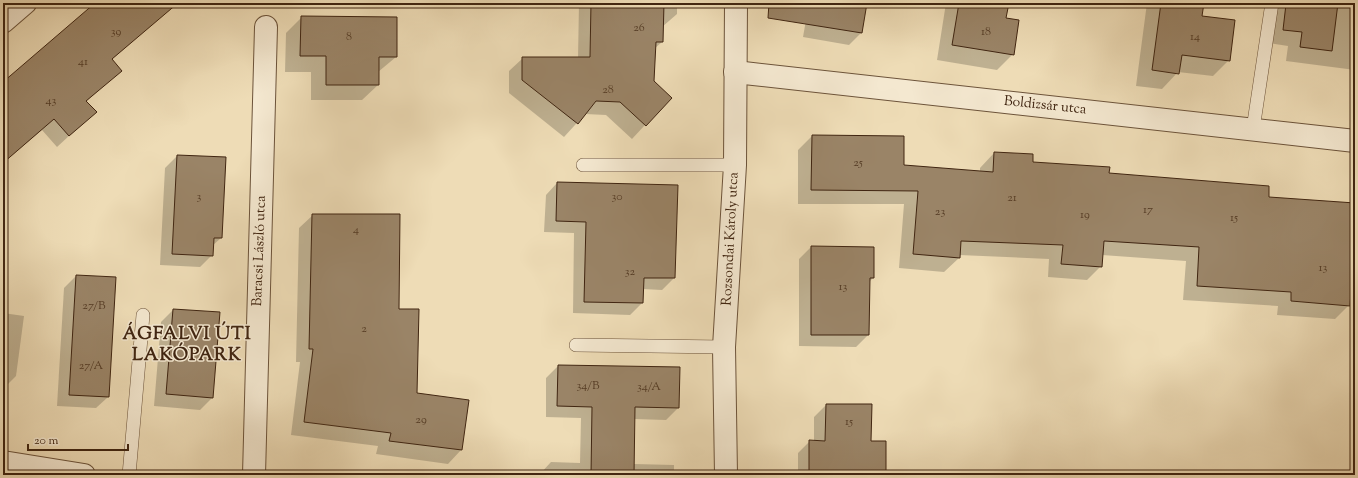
<svg xmlns="http://www.w3.org/2000/svg" width="1358" height="478" font-family="'Sorts Mill Goudy',serif">
	<style>
		.shadow { fill: #0003 }
		.building { fill: #9a8467; stroke: #402511 }
		.lines { fill: none; stroke-linecap: round; stroke-linejoin: round }
		.service-casing { stroke: #6c533a; stroke-width: 14 }
		.minor-casing { stroke: #6c533a; stroke-width: 24 }
		.service { stroke: #f4e8d0; stroke-width: 13 }
		.minor { stroke: #f4e8d0; stroke-width: 22 }
		.labels { text-anchor: middle; dominant-baseline: central; stroke-width: 3; stroke-linejoin: round; paint-order: stroke }
		.number-label { font-size: 12px; fill: #563d26 }
		.street-label { font-size: 14px; fill: #402511; stroke: #f4e8d0 }
		.district-label { font-size: 18px; font-weight: bold; letter-spacing: 1px; fill: #402511; stroke: #f4e8d0 }
	</style>
	<rect width="100%" height="100%" fill="#eedcb6"/>
	<filter id="stains"><feTurbulence type="fractalNoise" baseFrequency=".005" numOctaves="4"/><feColorMatrix values="0 0 0 0 .2 0 0 0 0 .09 0 0 0 0 .02 0 0 0 .5 -.17"/></filter>
	<radialGradient id="worn" r=".72"><stop offset=".6" stop-color="#630" stop-opacity="0"/><stop offset="1" stop-color="#630" stop-opacity=".3"/></radialGradient>
	<g class="shadow">
		<polygon points="96,3 177,3 111,60 120,70 86,102 83,123 57,147 42,130 3,163 3,83"/>
		<polygon points="579,3 677,3 677,14 662,27 662,42 654,49 653,82 670,98 632,139 606,115 585,114 564,137 509,93 509,71 523,58 578,58"/>
		<polygon points="809,3 866,3 861,33 849,45 803,37"/>
		<polygon points="946,3 1008,3 1005,19 1013,54 997,70 937,60"/>
		<polygon points="1147,3 1203,3 1201,17 1229,60 1213,76 1178,72 1162,89 1136,86"/>
		<polygon points="1275,3 1355,3 1355,70 1286,61 1288,46 1269,43"/>
		<polygon points="302,17 396,57 378,72 378,85 362,100 311,100 311,72 285,72 286,33"/>
		<polygon points="812,136 903,166 980,172 980,168 994,153 1032,163 1267,198 1355,204 1349,305 1335,319 1277,315 1278,306 1183,300 1186,261 1102,255 1101,266 1087,280 1048,277 1049,259 959,255 959,258 944,272 899,268 904,204 798,204 798,150"/>
		<polygon points="177,156 221,238 212,246 212,255 200,267 160,265 165,168"/>
		<polygon points="557,183 674,278 662,290 643,289 642,303 630,315 573,313 574,233 544,232 546,195"/>
		<polygon points="313,215 398,310 416,394 468,401 461,450 448,464 376,454 378,446 291,435 300,362 296,362 299,228"/>
		<polygon points="811,247 873,278 869,282 868,335 856,347 799,346 799,259"/>
		<polygon points="76,276 108,397 96,408 57,406 64,288"/>
		<polygon points="173,310 219,313 212,398 200,410 154,406 161,322"/>
		<polygon points="3,313 24,316 16,376 4,388"/>
		<polygon points="558,366 678,368 678,408 666,420 634,419 634,464 674,465 674,475 539,475 551,462 580,463 581,418 546,417 546,378"/>
		<polygon points="826,405 870,442 885,474 883,475 798,475 798,453 810,441 814,441 814,417"/>
	</g>
	<g class="building">
		<polygon points="95,3 178,3 112,59 122,71 86,101 97,112 69,136 54,119 3,163 3,82"/>
		<polygon points="591,3 664,3 663,42 656,42 654,81 672,98 646,126 620,102 596,101 578,124 522,80 522,57 590,57"/>
		<polygon points="769,3 867,3 862,33 768,18"/>
		<polygon points="959,3 1009,3 1006,18 1019,20 1014,55 952,45"/>
		<polygon points="1161,3 1204,3 1202,16 1235,20 1230,61 1182,55 1179,74 1152,70"/>
		<polygon points="1306,3 1338,3 1332,51 1300,47 1302,32 1283,30 1286,4 1305,6"/>
		<polygon points="301,16 397,17 397,57 379,57 379,85 326,85 326,56 300,56"/>
		<polygon points="812,135 904,136 904,165 993,172 994,152 1033,154 1033,162 1110,167 1109,173 1269,186 1269,197 1355,203 1355,235 1350,306 1291,301 1291,292 1197,286 1199,247 1104,241 1102,267 1061,264 1063,245 961,241 960,258 913,254 918,191 811,190"/>
		<polygon points="177,155 226,157 222,238 214,238 213,256 172,254"/>
		<polygon points="557,182 678,185 675,278 644,278 643,303 584,302 586,222 556,221"/>
		<polygon points="312,214 400,214 399,309 419,309 417,393 469,400 462,450 389,441 391,433 304,422 313,349 309,349"/>
		<polygon points="811,246 874,247 874,278 870,278 869,335 811,335"/>
		<polygon points="76,275 116,277 109,397 69,395"/>
		<polygon points="173,309 220,312 213,398 166,394"/>
		<polygon points="558,365 680,367 679,408 635,407 634,475 591,475 592,407 557,406"/>
		<polygon points="826,404 872,404 871,441 886,441 886,474 809,474 809,440 825,441"/>
	</g>
	<g class="lines">
		<defs>
			<g id="service">
				<polyline points="1253,129 1272,3"/>
				<polyline points="583,165 735,165"/>
				<polyline points="576,345 724,347"/>
				<polyline points="129,475 143,315"/>
			</g>
			<g id="minor">
				<polyline points="3,22 25,3"/>
				<polyline points="735,72 1355,141"/>
				<polyline points="3,462 84,475"/>
				<polyline points="254,475 266,27"/>
				<polyline points="726,475 724,347 735,165 736,3"/>
			</g>
		</defs>
		<use href="#service" class="service-casing"/>
		<use href="#minor" class="minor-casing"/>
		<use href="#service" class="service"/>
		<use href="#minor" class="minor"/>
	</g>
	<g class="labels">
		<g class="number-label">
			<text x="639" y="28">26</text>
			<text x="116" y="32">39</text>
			<text x="986" y="32">18</text>
			<text x="349" y="37">8</text>
			<text x="1195" y="37">14</text>
			<text x="83" y="62">41</text>
			<text x="608" y="90">28</text>
			<text x="51" y="101">43</text>
			<text x="858" y="163">25</text>
			<text x="199" y="197">3</text>
			<text x="617" y="197">30</text>
			<text x="1012" y="198">21</text>
			<text x="1148" y="210">17</text>
			<text x="940" y="212">23</text>
			<text x="1085" y="215">19</text>
			<text x="1234" y="218">15</text>
			<text x="356" y="230">4</text>
			<text x="1323" y="268">13</text>
			<text x="630" y="272">32</text>
			<text x="843" y="287">13</text>
			<text x="94" y="306">27/B</text>
			<text x="364" y="329">2</text>
			<text x="91" y="366">27/A</text>
			<text x="588" y="386">34/B</text>
			<text x="649" y="387">34/A</text>
			<text x="421" y="420">29</text>
			<text x="849" y="422">15</text>
		</g>
		<g class="street-label">
			<text transform="translate(1045 106) rotate(6)">Boldizsár utca</text>
			<text transform="translate(731 239) rotate(-87)">Rozsondai Károly utca</text>
			<text transform="translate(260 251) rotate(-88)">Baracsi László utca</text>
		</g>
		<g class="district-label">
			<text x="187" y="335">ÁGFALVI ÚTI<tspan x="187" dy="21">LAKÓPARK</tspan></text>
		</g>
	</g>
	<rect width="1358" height="478" fill="none" stroke="#eedcb6" stroke-width="16"/>
	<rect x="4" y="4" width="1350" height="470" fill="none" stroke="#402511" stroke-width="2"/>
	<rect x="8" y="8" width="1342" height="462" fill="none" stroke="#402511"/>
	<path d="M28 444v6h100v-6" fill="none" stroke="#402511" stroke-width="2"/>
	<text x="34" y="444" font-size="12" fill="#402511" stroke="#f4e8d0" stroke-width="3" paint-order="stroke">20 m</text>
	<rect width="100%" height="100%" filter="url(#stains)"/>
	<rect width="100%" height="100%" fill="url(#worn)"/>
</svg>
